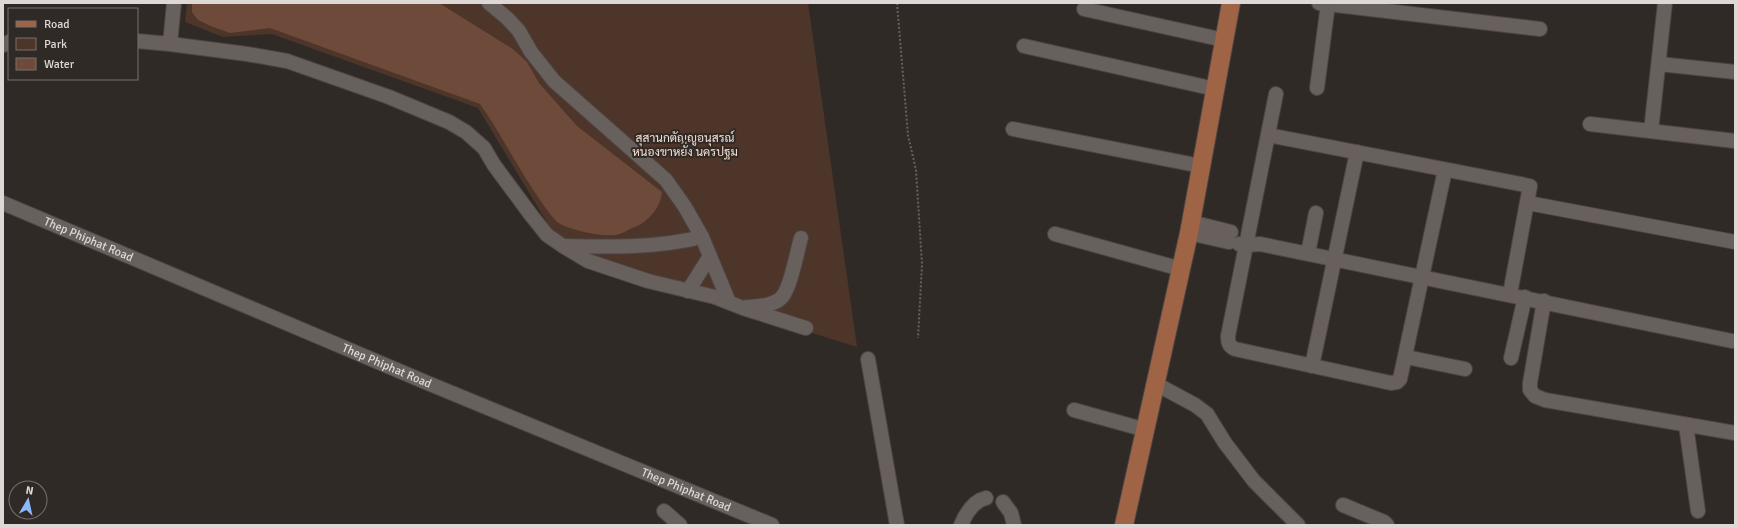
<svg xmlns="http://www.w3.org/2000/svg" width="1738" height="528" font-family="Signika,Sarabun,sans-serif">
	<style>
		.green { fill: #4e3529 }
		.water { fill: #6d4a3a }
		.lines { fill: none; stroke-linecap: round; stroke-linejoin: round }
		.minor-casing { stroke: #4b4543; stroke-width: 16 }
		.major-casing { stroke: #4b4543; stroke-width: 20 }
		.path { stroke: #67625e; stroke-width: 2; stroke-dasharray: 2 2; stroke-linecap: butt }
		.minor { stroke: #68605d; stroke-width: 14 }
		.major { stroke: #9f6446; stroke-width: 18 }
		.labels { text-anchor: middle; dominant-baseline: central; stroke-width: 4; stroke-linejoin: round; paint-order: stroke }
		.park-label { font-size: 12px; fill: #f7ddd1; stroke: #302a26 }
		.street-label { font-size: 12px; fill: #ddd8d6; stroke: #302a26 }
	</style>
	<rect width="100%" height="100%" fill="#302a26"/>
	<polygon class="green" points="187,3 808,3 857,347 640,279 587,257 554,234 478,108 272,34 223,37 185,22"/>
	<path class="water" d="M192,3H439L513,49L527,62L539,83L577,126L662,192C660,210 647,223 630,229C626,231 621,234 616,235C602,237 568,230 557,222C551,216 545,207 540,200C518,169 502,135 480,104L270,28L230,33L213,27L198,20L192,12Z"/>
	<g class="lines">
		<defs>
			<g id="minor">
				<polyline points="489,3 508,19 519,31 531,52 554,81 666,180 685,207 702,237 729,302"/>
				<polyline points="1319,3 1540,29"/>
				<polyline points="1084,9 1224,40"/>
				<polyline points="137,41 170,44 174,3"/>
				<polyline points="170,44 247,54 287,61 389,97 449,122 466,132 484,148 494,165 531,215 547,235 563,246 588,261 648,281 715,297 743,308 806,328"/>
				<polyline points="3,45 9,42"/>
				<polyline points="1024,46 1215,89"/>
				<polyline points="1659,64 1735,72"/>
				<polyline points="1317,88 1328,4"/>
				<path d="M1276,94L1228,336C1228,343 1229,346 1235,349L1391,383L1397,382L1400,379L1445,170"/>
				<polyline points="1590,124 1735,141"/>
				<polyline points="1013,129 1201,166"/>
				<polyline points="1651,131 1665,3"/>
				<polyline points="1268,135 1530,186 1510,294"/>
				<path id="s1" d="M3,203L430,384L772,525"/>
				<polyline points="1528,203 1735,242"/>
				<polyline points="1191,222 1231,232"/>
				<polyline points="1189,233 1229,242"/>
				<polyline points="1055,234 1181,269"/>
				<polyline points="1239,244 1246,245 1260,244 1732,341"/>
				<path d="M565,246C611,247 657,248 702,237"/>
				<polyline points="1308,253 1316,213"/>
				<polyline points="688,291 710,256"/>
				<polyline points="1544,301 1530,383 1530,390 1535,396 1545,400 1735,433"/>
				<path d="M747,307C758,306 774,306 782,297C791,287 797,251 801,238"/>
				<polyline points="1406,357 1465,369"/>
				<polyline points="1511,358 1525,297"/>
				<polyline points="868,359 897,525"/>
				<polyline points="1312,366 1357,152"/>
				<polyline points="1156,384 1195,405 1207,414 1225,443 1254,481 1298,525"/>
				<polyline points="1074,410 1146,430"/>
				<polyline points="1686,425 1698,511"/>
				<polyline points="1003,502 1011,513 1014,525"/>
				<polyline points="1343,505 1384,522 1387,525"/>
				<polyline points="664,511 680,525"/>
				<path d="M961,525C966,513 973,501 986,498"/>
			</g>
			<polyline id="major" points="1124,525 1189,233 1231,3"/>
		</defs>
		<use href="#minor" class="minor-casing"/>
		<use href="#major" class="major-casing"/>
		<polyline class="path" points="897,3 908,135 916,170 922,264 918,338"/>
		<use href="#minor" class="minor"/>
		<use href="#major" class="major"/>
	</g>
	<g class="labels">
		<g class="park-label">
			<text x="685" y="138">สุสานกตัญญูอนุสรณ์<tspan x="685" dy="14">หนองขาหยั่ง นครปฐม</tspan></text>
		</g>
		<g class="street-label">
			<text stroke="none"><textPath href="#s1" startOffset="93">Thep Phiphat Road</textPath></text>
			<text stroke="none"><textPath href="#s1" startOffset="417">Thep Phiphat Road</textPath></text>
			<text stroke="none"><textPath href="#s1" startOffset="741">Thep Phiphat Road</textPath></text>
		</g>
	</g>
	<rect width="1738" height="528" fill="none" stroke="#ddd8d6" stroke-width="8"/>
	<rect x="8" y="8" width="130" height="72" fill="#302a26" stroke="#75706c"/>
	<rect x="16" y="21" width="20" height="6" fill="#9f6446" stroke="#75706c"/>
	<text x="44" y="28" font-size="12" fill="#ddd8d6">Road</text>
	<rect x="16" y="38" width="20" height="12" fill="#4e3529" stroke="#75706c"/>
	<text x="44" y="48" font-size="12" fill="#ddd8d6">Park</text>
	<rect x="16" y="58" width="20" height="12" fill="#6d4a3a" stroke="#75706c"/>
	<text x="44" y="68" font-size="12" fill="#ddd8d6">Water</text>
	<g transform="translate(28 500) rotate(9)"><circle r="19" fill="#302a26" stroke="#75706c"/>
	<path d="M0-3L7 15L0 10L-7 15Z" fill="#8abafc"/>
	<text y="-6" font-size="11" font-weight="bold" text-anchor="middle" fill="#ddd8d6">N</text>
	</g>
</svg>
